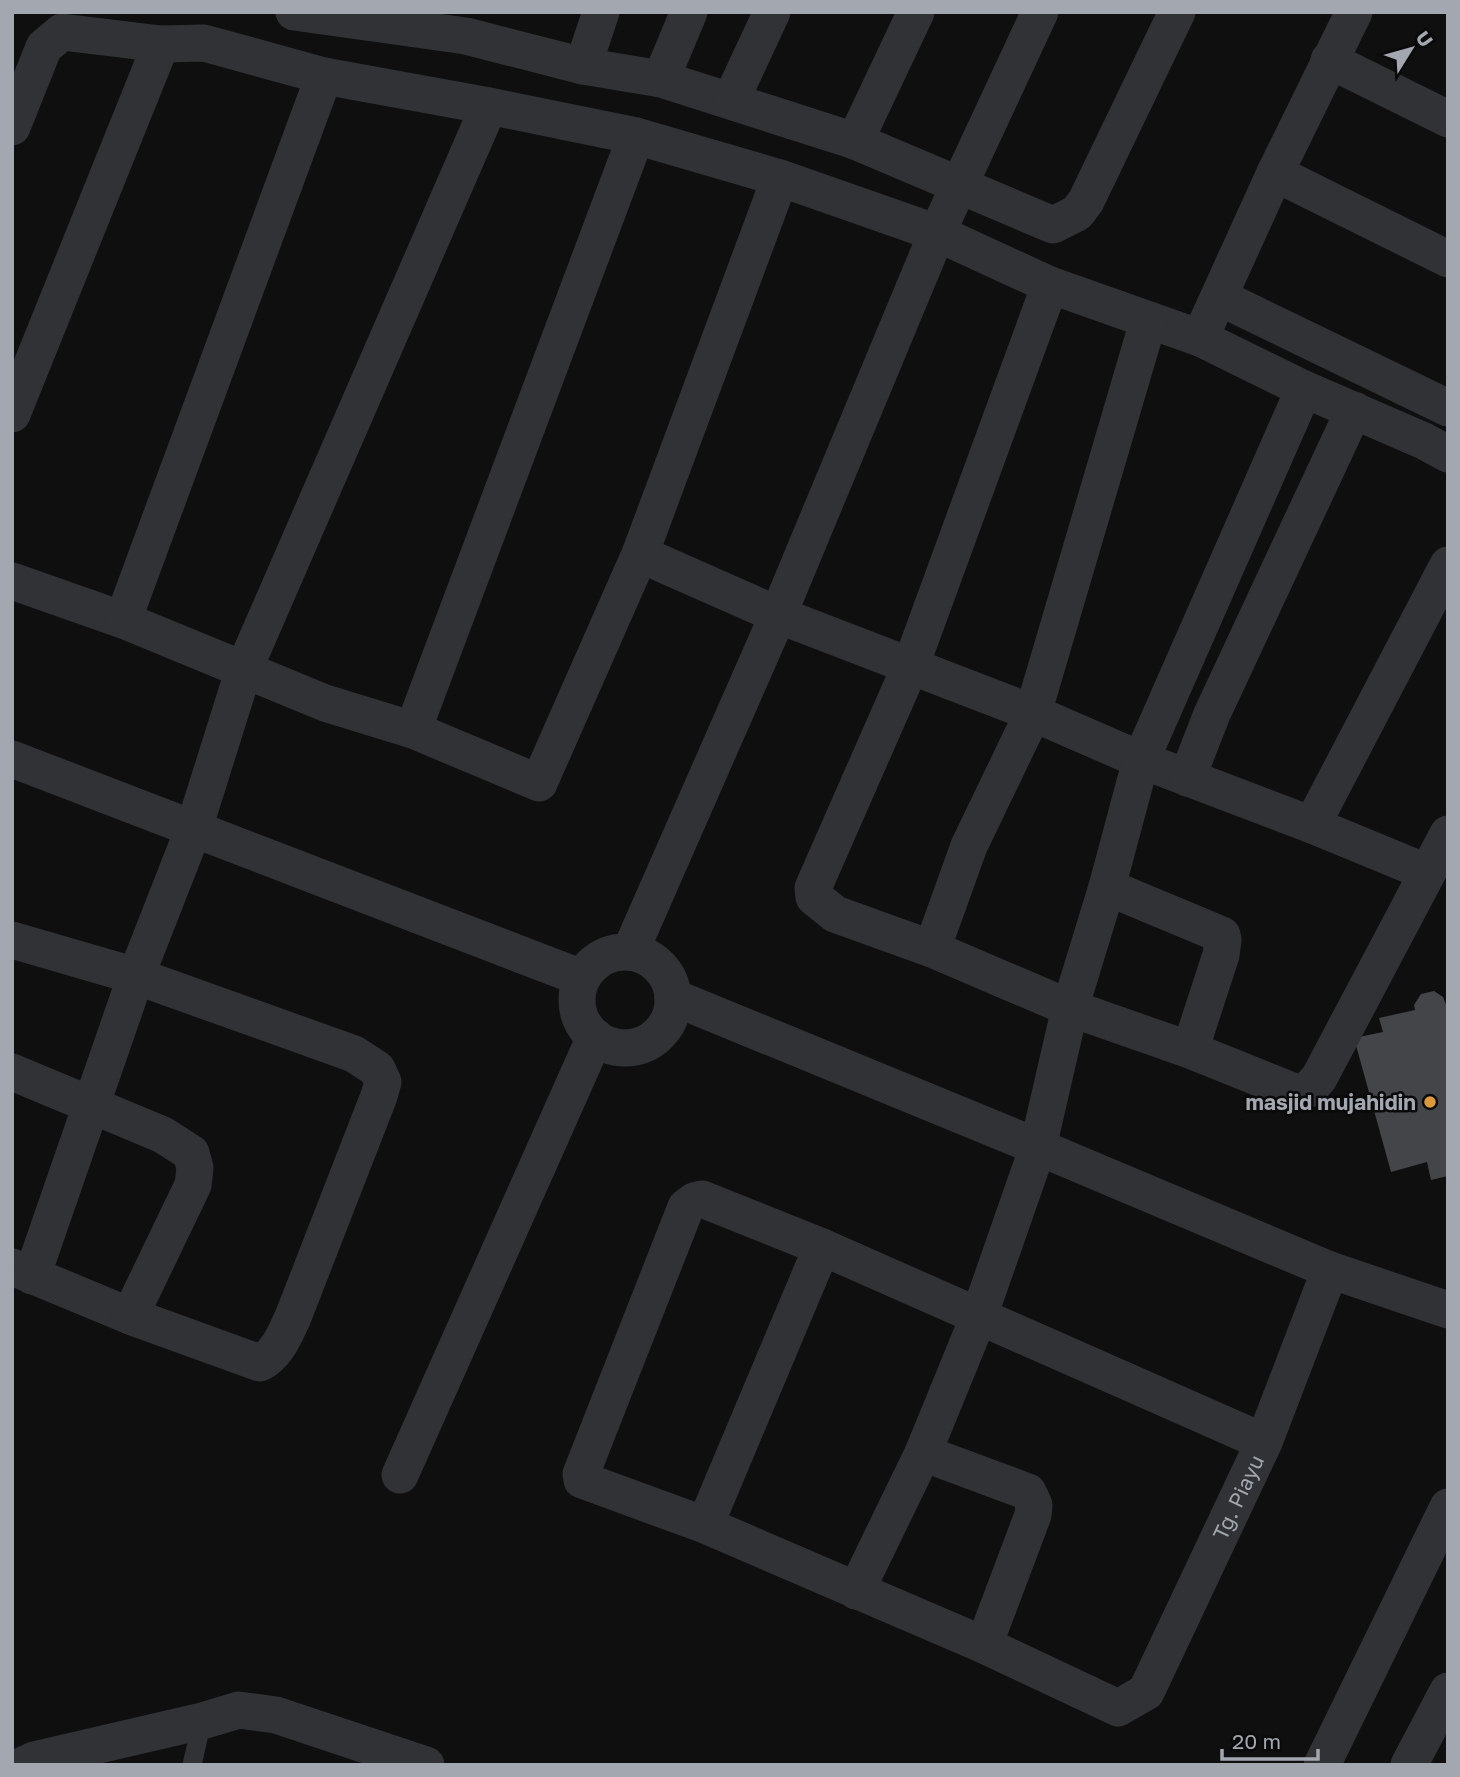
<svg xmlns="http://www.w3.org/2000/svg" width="1460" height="1777" font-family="'Golos Text',sans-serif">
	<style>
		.building { fill: #434548 }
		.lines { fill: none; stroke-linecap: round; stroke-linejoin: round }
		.service { stroke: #313235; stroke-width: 19 }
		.minor { stroke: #313235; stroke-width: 37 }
		.poi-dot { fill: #dc993b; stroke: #0a0a0b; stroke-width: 2.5 }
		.labels { text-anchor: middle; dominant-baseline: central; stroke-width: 5; stroke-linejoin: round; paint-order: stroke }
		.poi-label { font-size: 21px; font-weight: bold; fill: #a2a7b0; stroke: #0a0a0b; text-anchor: end }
		.street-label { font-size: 21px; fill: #a2a7b0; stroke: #0a0a0b }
	</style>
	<rect width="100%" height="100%" fill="#0f0f10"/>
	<polygon class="building" points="1434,991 1443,997 1448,1009 1448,1176 1431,1180 1427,1162 1391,1172 1354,1038 1383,1032 1379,1018 1415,1010 1414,1005 1421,994"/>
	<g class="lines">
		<polyline class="service" points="192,1765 202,1721"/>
		<g class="minor">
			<polyline points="294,12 466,36 583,66 661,79 855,141 1053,225 1077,213 1086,201 1177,12"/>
			<polyline points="1329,60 1448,119"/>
			<polyline points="583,66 601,12"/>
			<polyline points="661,79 689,12"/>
			<polyline points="731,100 772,12"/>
			<polyline points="12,127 44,47 62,32 161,44"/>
			<polyline points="855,141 916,12"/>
			<polyline points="1275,173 1448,259"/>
			<polyline points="1050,285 911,665 813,888 814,897 835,914 932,949 1070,1008 1190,1050 1297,1093 1309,1089 1319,1078 1448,834"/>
			<polyline points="1219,297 1448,408"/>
			<polyline points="1200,338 1275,173 1354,12"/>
			<polyline points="12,414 161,44 204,43 324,76"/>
			<polyline points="640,554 778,615 1033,713 1141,760 1312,825 1426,872"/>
			<polyline points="12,581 123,620 325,703 413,730 539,783 640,554 780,178"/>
			<polyline points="123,620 324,76 489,106 636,136 780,178 937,233 1050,285 1200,338 1304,389 1424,441 1448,454"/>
			<polyline points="413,730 636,136"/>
			<polyline points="12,759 582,978"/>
			<polyline points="1187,778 1212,714 1354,410"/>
			<polyline points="1312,825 1448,565"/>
			<polyline points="1107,887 1222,935 1223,940 1221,955 1190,1050"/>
			<path d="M12,940L136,976L354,1054L377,1069L383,1082L379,1096L293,1317C285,1334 277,1355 260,1363L130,1316L12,1267"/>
			<polyline points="932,949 969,846 1033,713 1148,322"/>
			<polyline points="630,952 778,615 937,233 1040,12"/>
			<circle cx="625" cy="1000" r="48"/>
			<polyline points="673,997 1038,1147 1330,1270 1448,1310"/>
			<polyline points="12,1072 163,1135 191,1153 195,1168 193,1185 130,1316"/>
			<polyline points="32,1276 136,976 194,828 244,669 489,106"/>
			<path id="s1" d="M1264,1442L822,1247L702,1199L694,1201L686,1207L581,1474L582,1480L705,1525L984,1645L1118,1708L1146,1692L1264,1442L1330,1270"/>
			<polyline points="923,1453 1028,1492 1034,1505 1033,1515 984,1645"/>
			<polyline points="400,1475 595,1037"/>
			<polyline points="705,1525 822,1247"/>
			<polyline points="856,1591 923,1453 979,1316 1038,1147 1070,1008 1107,887 1141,760 1304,389"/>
			<polyline points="23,1765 34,1760 202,1721 239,1710 276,1715 426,1765"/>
			<polyline points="1322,1765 1448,1507"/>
			<polyline points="1409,1765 1448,1691"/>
		</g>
	</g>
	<circle class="poi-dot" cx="1430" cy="1102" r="7"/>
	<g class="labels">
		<g class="poi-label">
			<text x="1416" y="1102">masjid mujahidin</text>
		</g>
		<g class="street-label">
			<text stroke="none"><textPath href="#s1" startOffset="1754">Tg. Piayu</textPath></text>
		</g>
	</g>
	<rect width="1460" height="1777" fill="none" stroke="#a2a7b0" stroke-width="28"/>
	<g transform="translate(1411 49) rotate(53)" stroke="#0a0a0b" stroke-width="5" paint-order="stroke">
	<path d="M0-5L12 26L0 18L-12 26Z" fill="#a2a7b0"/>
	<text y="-10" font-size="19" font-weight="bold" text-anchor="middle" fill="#a2a7b0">U</text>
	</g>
	<path d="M1222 1749v10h96v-10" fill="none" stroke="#a2a7b0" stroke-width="3.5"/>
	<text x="1232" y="1749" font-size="21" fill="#a2a7b0" stroke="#0a0a0b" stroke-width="5" paint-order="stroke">20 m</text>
</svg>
